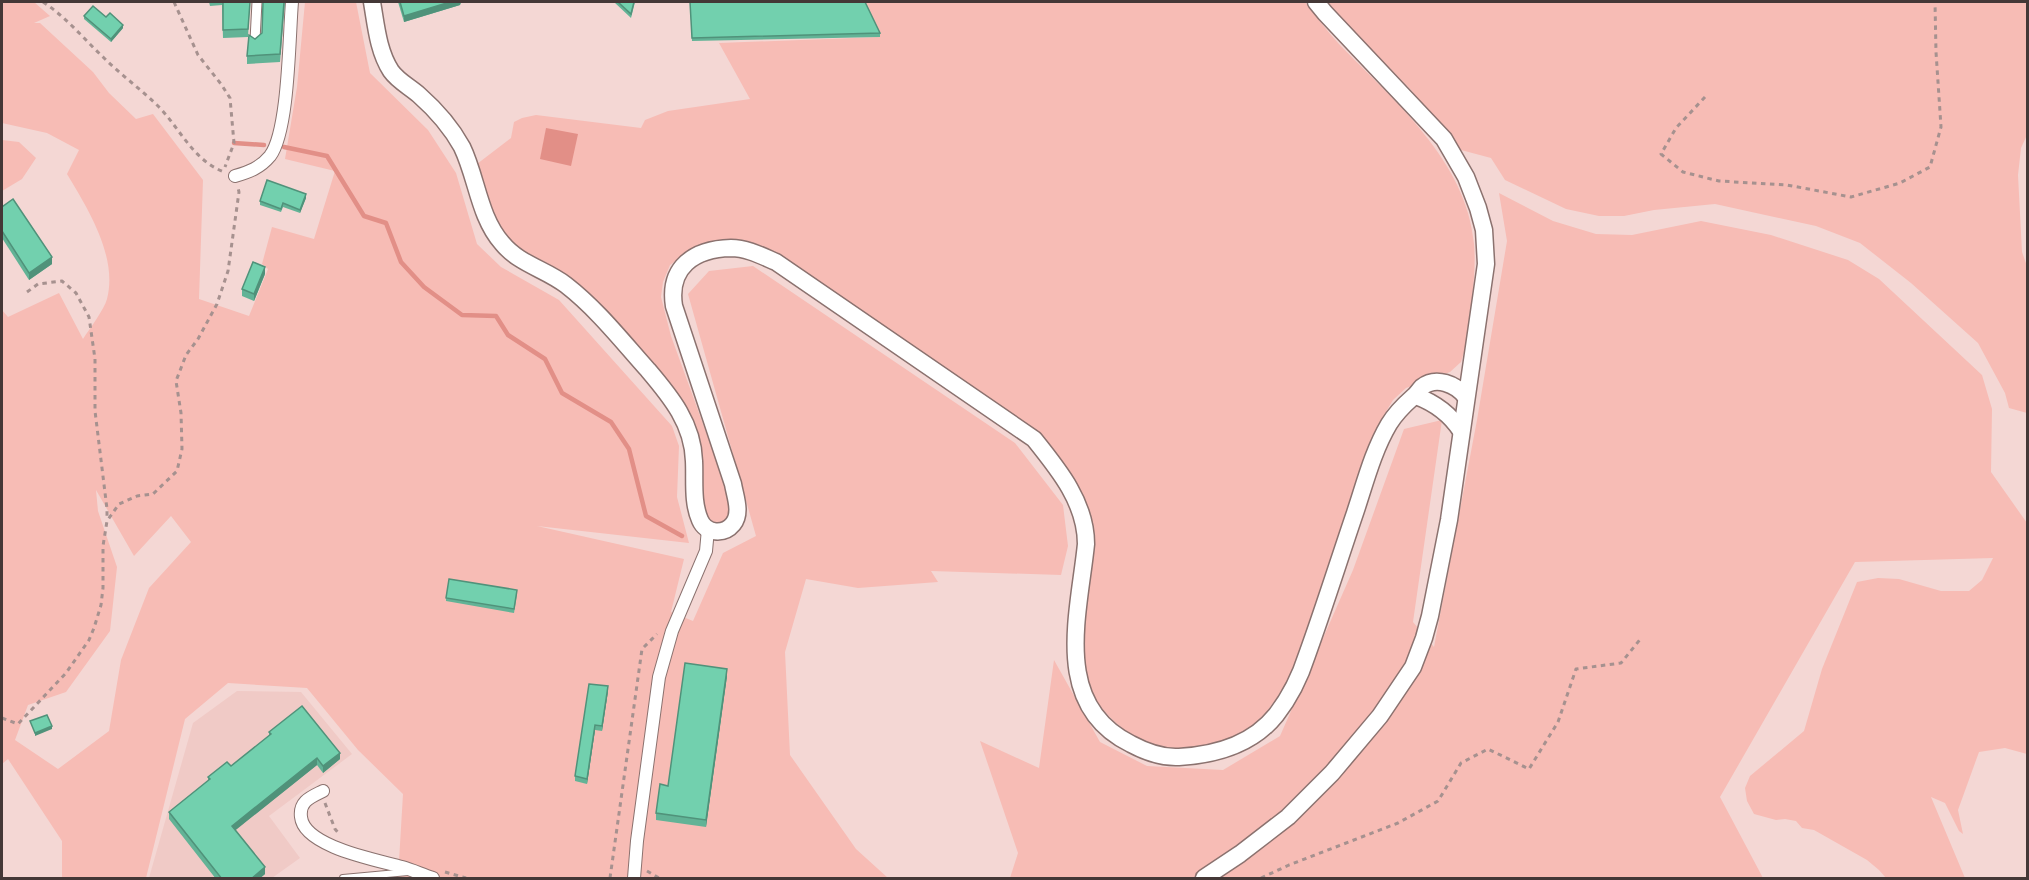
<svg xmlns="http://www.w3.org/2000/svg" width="2029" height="880" font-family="Barlow,sans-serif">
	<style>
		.built { fill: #f0cac6 }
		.green { fill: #f7bcb5; fill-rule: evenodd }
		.water { fill: #e28f87 }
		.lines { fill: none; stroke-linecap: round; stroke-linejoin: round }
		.stream { stroke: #e28f87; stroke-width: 4.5 }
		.service-casing { stroke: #8b726f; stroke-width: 8 }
		.pedestrian-casing { stroke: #8b726f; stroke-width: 11 }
		.minor-casing { stroke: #8b726f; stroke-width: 14 }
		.tertiary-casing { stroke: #8b726f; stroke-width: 19 }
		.path { stroke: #a6918f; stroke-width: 3; stroke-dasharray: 4.5 4.5; stroke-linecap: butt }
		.service { stroke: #fff; stroke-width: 6 }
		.pedestrian { stroke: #fff; stroke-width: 9 }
		.minor { stroke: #fff; stroke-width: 12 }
		.tertiary { stroke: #fff; stroke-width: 16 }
		.wall { fill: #62b396 }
		.shaded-wall { fill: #50927a }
		.building { fill: #72d0ae; stroke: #50927a; stroke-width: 1.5 }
	</style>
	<rect width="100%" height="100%" fill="#f4d7d4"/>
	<polygon class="built" points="237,691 301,692 352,754 269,816 300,858 272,878 149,878 193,723"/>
	<g class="green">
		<path d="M2,2H34L50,16L34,23H40L93,72L109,93L136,119L153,114L203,180L199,299L249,316L268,269L262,264L272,227L314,239L335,171L285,159L297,87L305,2H356L370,73L428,130L456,173L477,244L501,267L559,300L672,426L679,446L677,497L689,543L537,526L684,559L671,612L693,621L723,553L756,536L688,294L709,271L753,266L1015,443L1063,505L1068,546L1061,575L931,571L938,582L858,588L806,579L785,652L790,755L856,849L888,878H398L403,794L358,750L307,688L228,683L185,719L146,878H62V841L8,759L2,764V310L8,317L59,293L83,339C90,328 104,310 107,299C118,257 88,209 67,174L79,150L47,133L2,123ZM96,490L134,556L171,516L191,542L149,588L121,660L109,731L58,769L15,740L28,705L66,692L110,631L117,567L98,511Z"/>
		<path d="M863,2H1305C1316,16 1327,31 1339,44C1393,100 1467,161 1474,244C1477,279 1469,315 1465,349L1461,362L1450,372L1406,388L1393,400L1381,420L1362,471L1295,665C1284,689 1271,710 1251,727C1233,742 1202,750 1178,750C1144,750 1102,719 1090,688C1079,661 1083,631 1083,602C1083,568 1083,533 1084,498L1071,474L1054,454L792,263L771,250L754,244L734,242L688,252L670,265L663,282L661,297L671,336L731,501C731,514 730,520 717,526L705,514L698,448L661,377L525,258L503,235L489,207L477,164L511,138L514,122L522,118L536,115L641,128L645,120L668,111L750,99L719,43L879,37Z"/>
		<polygon points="1326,2 2027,2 2027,135 2021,148 2018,175 2022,252 2028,269 2027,413 2009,408 2005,393 1978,343 1911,283 1860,243 1816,226 1715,204 1654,210 1624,216 1599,216 1566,209 1505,180 1491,158 1461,150 1411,90"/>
		<polygon points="2,140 19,142 36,158 22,179 2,191"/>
		<polygon points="1499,193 1553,221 1596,234 1632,235 1701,221 1771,235 1848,260 1879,279 1982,375 1992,409 1991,472 2027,523 2027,754 2005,748 1979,752 1958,810 1963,834 1959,831 1945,803 1931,797 1965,878 1886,878 1879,870 1867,860 1814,830 1802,828 1796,821 1785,819 1776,820 1754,814 1747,801 1745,788 1750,776 1804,731 1822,669 1857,582 1878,578 1899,579 1941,591 1969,591 1982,580 1993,558 1855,562 1720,797 1763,878 1010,878 1018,853 980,741 1039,768 1054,660 1100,742 1147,766 1223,770 1280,736 1353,570 1404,429 1442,420 1413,622 1434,647 1477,420 1507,241"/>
	</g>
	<polygon class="water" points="546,128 578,134 571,166 540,159"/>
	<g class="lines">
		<g class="stream">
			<polyline points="234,143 264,145"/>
			<polyline points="284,147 327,156 364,216 386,223 401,262 424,287 462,315 496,316 508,335 545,359 562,393 611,422 629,449 646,516 682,536"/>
		</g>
		<defs>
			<polyline id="service" points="343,878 408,872"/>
			<polyline id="pedestrian" points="255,40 257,2"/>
			<g id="minor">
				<path d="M235,176C249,172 260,168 270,156C289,131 289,36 292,2"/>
				<path d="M323,791C311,797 299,801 301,817C304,847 378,860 402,867C413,870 423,875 433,878"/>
				<polyline points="634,878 637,841 659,677 672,631 706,551 708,529"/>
			</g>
			<g id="tertiary">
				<path d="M372,2C376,25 378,51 391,71C398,81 410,87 419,95C436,110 451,127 462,147C477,178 479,217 502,243C519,264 545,269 566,285C597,309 622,341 648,370C671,397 693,424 694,461C695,480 692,502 700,520C706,534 724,535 733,524C742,513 735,496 733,484L674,306C668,267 694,249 731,248C747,248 762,256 776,262L1034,439C1059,470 1086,503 1086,544C1079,614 1051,705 1131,744C1146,752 1162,758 1179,757C1215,755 1252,745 1276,715C1290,697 1300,677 1307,655C1324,608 1339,560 1355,513C1365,483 1373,451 1389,424C1395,414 1404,405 1413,397C1417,394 1419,390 1422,387C1436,376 1456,384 1466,397"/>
				<path d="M1416,396C1435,403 1450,414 1461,431"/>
				<polyline points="1204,878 1240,854 1288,817 1332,773 1380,716 1413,667 1424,638 1430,616 1449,520 1486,264 1484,230 1478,208 1466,177 1444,139 1325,13 1316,2"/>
			</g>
		</defs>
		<use href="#service" class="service-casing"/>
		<use href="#pedestrian" class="pedestrian-casing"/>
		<use href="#minor" class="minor-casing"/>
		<use href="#tertiary" class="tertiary-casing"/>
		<g class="path">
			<path d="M43,2C66,17 84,39 104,58C121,75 142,90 159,107C181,130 193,160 224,172"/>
			<polyline points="174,2 198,55 221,84 230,98 234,143 225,167"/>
			<polyline points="1705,97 1676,128 1661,154 1683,172 1719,181 1787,185 1851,197 1900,183 1930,167 1941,127 1936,52 1935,2"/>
			<polyline points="27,292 38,284 62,281 76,293 89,317 95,359 95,411 107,509 107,519"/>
			<polyline points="2,718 18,724 66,673 89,640 94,628 101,605 103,588 103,546 107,521 119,504 137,496 153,494 177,471 182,449 181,413 176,381 186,355 198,339 217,304 228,271 239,192 238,188"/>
			<polyline points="325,803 335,829 340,835"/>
			<polyline points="647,871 659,878"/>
			<polyline points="445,872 466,878"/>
			<polyline points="610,878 642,649 657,634"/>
			<polyline points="1261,878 1289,865 1398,823 1438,801 1461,763 1488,749 1529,769 1558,722 1576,669 1621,663 1642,637"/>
		</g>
		<use href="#service" class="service"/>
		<use href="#pedestrian" class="pedestrian"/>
		<use href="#minor" class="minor"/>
		<use href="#tertiary" class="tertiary"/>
	</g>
	<g class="wall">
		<polygon points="184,2 203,2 184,3"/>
		<polygon points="209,2 250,2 248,37 223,38 222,5 210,6"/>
		<polygon points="285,2 280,62 247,64 247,56 255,39 262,33"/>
		<polygon points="398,2 461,2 460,5 404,22"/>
		<polygon points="614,2 635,2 631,18"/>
		<polygon points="690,2 880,33 880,37 692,41"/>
		<polygon points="84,16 106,17 123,28 111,42 84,19"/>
		<polygon points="306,198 300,213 283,207 281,212 260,205 260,201"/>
		<polygon points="2,207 52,264 29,280 2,238"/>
		<polygon points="265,274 254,301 242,296 242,289"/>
		<polygon points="517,594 514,613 446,601 446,598"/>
		<polygon points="727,676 706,827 656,820 656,813 668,786"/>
		<polygon points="608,691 602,731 595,730 587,784 575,781 575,776"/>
		<polygon points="269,732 340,759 323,773 317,765 235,830 265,874 259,879 216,879 169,819 169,812 208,781 208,777 231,766 269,736"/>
	</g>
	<g class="shaded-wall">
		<polygon points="450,2 461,2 460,5 404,22 404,16"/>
		<polygon points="123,25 123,28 111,42 111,39"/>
		<polygon points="306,194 306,198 300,213 300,210"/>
		<polygon points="52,257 52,264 29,280 29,273"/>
		<polygon points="265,267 265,274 254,301 254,294"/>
		<polygon points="727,669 727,676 706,827 706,820"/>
		<polygon points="608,686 608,691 602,731 602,726"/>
		<polygon points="595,725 595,730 587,784 587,779"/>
		<polygon points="52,726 52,729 35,736 35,733"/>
		<polygon points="340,753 340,759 323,773 323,766"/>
		<polygon points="317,758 317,765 232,833 232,826"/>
		<polygon points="265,867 265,874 259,879 251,879"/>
	</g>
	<g class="building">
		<polygon points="223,2 250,2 248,29 223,30"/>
		<polygon points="263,2 284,2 280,54 247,56 249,35 255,39 262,33"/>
		<polygon points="400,2 450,2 404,16"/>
		<polygon points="618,2 634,2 631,14"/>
		<polygon points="690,2 865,2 880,33 692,38"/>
		<polygon points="93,6 106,17 110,13 123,25 111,39 84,16"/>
		<polygon points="267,180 306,194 300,210 283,203 281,209 260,201"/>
		<polygon points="13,199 52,257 29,273 2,231 2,207"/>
		<polygon points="253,262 265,267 254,294 242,289"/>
		<polygon points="449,579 517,590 514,609 446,598"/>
		<polygon points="685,663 727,669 706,820 656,813 660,784 668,786"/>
		<polygon points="589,684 608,686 602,726 595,725 587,779 575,776"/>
		<polygon points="302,706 340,753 323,766 317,758 232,826 265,867 251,879 222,879 169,812 210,779 208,777 227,762 231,766 271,734 269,732"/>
		<polygon points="47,715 52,726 35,733 30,721"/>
	</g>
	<rect width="2029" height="880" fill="none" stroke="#443837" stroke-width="6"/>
</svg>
